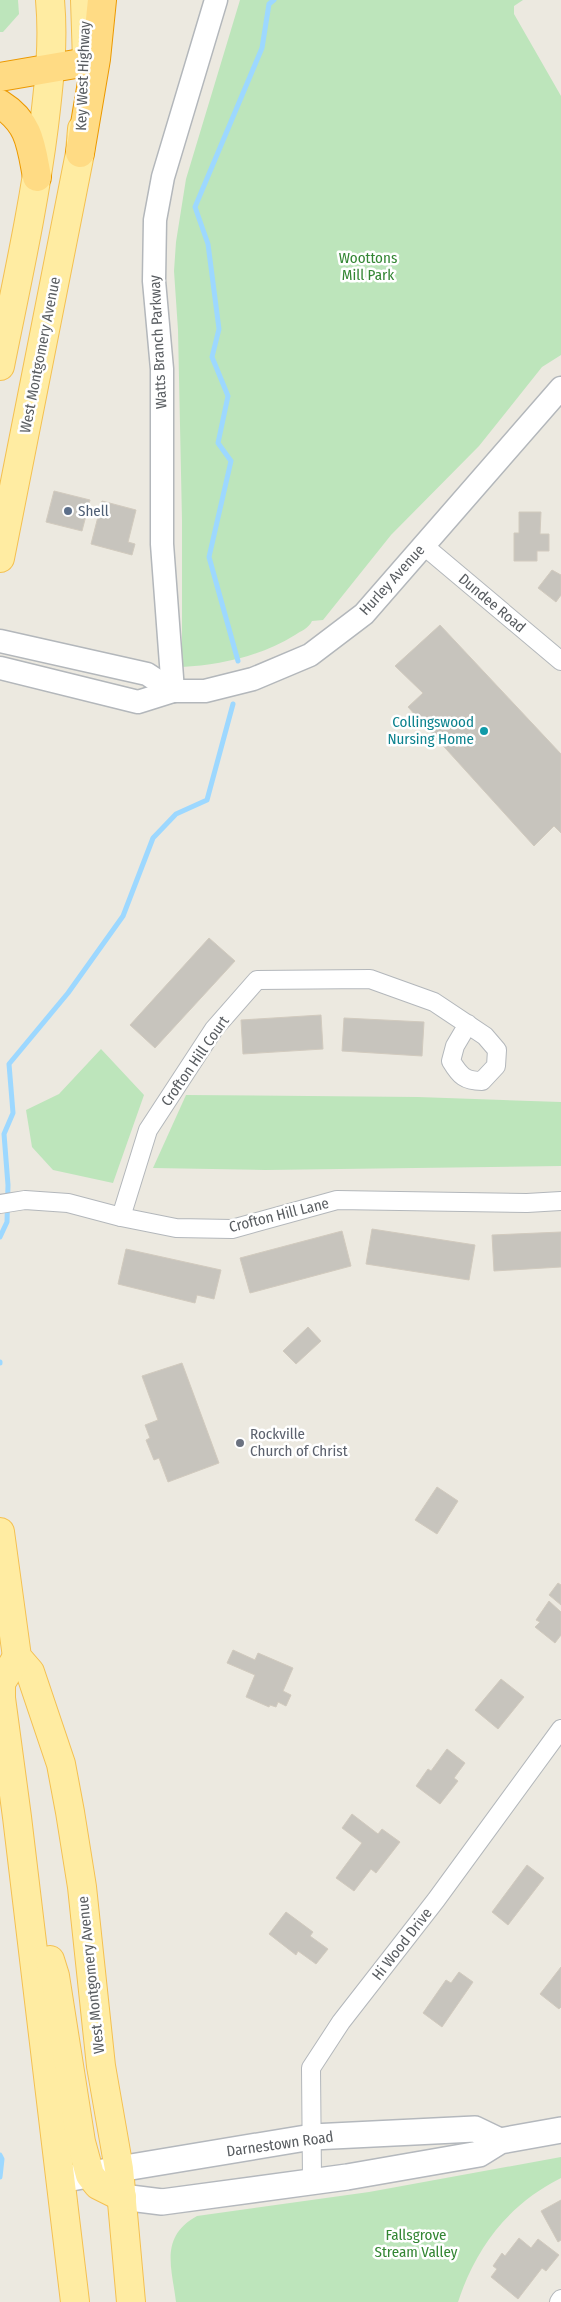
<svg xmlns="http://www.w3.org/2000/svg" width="561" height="2302" font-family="'Fira Sans Condensed',sans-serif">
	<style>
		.green { fill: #bde5bb }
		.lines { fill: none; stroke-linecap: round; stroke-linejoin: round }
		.stream { stroke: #9dd8ff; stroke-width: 5 }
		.building { fill: #c7c4bd; stroke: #d1cabe }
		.minor-casing { stroke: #b3b7bb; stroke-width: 20 }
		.tertiary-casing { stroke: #b3b7bb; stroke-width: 25 }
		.secondary-casing { stroke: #b4b8bd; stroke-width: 28 }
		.primary-casing { stroke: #f4c051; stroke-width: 30 }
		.motorway-casing { stroke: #ec9900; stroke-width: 30 }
		.minor { stroke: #fff; stroke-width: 18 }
		.tertiary { stroke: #fff; stroke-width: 22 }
		.secondary { stroke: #fff; stroke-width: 25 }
		.primary { stroke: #ffeca2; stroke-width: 28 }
		.motorway { stroke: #ffdb84; stroke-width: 28 }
		.service-dot { fill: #5c6f8a; stroke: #fff; stroke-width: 2 }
		.culture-dot { fill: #0f9aa8; stroke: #fff; stroke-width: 2 }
		.worship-dot { fill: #6b7280; stroke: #fff; stroke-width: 2 }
		.labels { text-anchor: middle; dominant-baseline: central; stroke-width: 5; stroke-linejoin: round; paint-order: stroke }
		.street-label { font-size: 15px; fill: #595d61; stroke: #fff }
		.park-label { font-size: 15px; fill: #338633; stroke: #fff }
		.service-label { font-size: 15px; fill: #4e5e75; stroke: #fff; text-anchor: start }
		.culture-label { font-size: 15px; fill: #0d838f; stroke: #fff; text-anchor: end }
		.worship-label { font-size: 15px; fill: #5b616d; stroke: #fff; text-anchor: start }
	</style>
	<rect width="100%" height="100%" fill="#ece9e0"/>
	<g class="green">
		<polygon points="0,0 18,0 19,14 3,32 0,32"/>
		<path d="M240,0H523L514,6V14L561,96V355L542,367L479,446L391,535L323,620L312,621C309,628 301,631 295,635C261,656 221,665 182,667V520L178,330L174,271L176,242L186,179Z"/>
		<polygon points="101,1049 144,1095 113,1183 53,1170 32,1147 26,1110 59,1094"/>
		<polygon points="186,1095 418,1097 561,1102 561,1166 265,1170 153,1168"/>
		<path d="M561,2157V2178C509,2204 476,2247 458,2302H176C172,2268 159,2237 197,2216L369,2192Z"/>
	</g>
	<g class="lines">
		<g class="stream">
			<polyline points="238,661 209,557 231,461 218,443 228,396 212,357 219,329 208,244 195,207 262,48 269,4 274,0"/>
			<polyline points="0,1237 7,1222 8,1185 4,1134 13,1113 9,1064 68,993 123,916 153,838 176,814 207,800 233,704"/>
			<polyline points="0,1362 0,1363"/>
			<polyline points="0,2155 2,2159 0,2177"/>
		</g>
	</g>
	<g class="building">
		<polygon points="54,491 90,500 82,531 46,522"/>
		<polygon points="102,501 136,510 128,542 135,544 132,555 91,544"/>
		<polygon points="519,512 541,512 540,534 549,534 549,551 537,551 537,561 514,561 514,533 519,533"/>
		<polygon points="552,570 561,575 561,595 556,602 538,588"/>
		<polygon points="440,625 561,754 561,833 554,826 534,846 408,707 423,693 395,666"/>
		<polygon points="209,938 235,961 155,1048 130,1025"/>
		<polygon points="321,1015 323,1049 243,1054 241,1020"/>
		<polygon points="344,1018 424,1022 422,1056 342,1051"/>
		<polygon points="372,1229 475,1245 469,1280 366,1264"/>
		<polygon points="342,1231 351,1266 250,1293 240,1258"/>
		<polygon points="561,1232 561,1267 494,1271 492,1235"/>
		<polygon points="126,1249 221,1270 214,1299 197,1295 195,1303 118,1284"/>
		<polygon points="308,1327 321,1341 296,1364 283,1351"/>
		<polygon points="182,1363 219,1463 168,1482 159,1458 154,1460 146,1440 150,1438 145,1425 158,1420 142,1376"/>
		<polygon points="437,1487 458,1501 437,1534 415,1520"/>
		<polygon points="558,1583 561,1585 561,1605 549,1595"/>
		<polygon points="549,1601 561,1612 561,1635 555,1643 535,1627 540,1622 536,1620"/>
		<polygon points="233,1650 255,1660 258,1653 293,1668 283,1691 291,1695 286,1706 278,1702 276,1707 270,1705 269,1707 246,1697 255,1675 227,1663"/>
		<polygon points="501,1679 524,1697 498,1729 475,1710"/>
		<polygon points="447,1749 465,1763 454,1778 458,1781 440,1804 416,1786 428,1769 431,1771"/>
		<polygon points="352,1814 378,1834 382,1829 400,1842 376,1873 371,1869 354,1891 336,1878 362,1843 342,1828"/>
		<polygon points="527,1865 544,1878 508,1925 492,1912"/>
		<polygon points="286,1912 313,1932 310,1936 328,1949 316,1964 298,1951 296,1955 269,1934"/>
		<polygon points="561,1967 561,2007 559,2009 540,1994"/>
		<polygon points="459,1972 473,1982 442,2027 423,2013 446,1980 451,1983"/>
		<polygon points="561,2200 561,2240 558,2242 541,2211"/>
		<polygon points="519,2238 531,2248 538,2239 559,2255 546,2271 542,2268 518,2299 491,2277 497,2269 493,2266 502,2253 505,2256"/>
	</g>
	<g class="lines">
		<defs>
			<g id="minor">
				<polyline points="423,545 561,661"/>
				<polyline points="0,1204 25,1200 68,1203 121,1217 176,1228 232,1229 337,1200 527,1203 561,1201"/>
				<path d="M121,1217L148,1130L214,1029L257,980L370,979L434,1002L485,1036L497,1050L496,1066L482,1081C465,1081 460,1076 451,1061L455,1046L468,1024"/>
				<polyline points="312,2180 311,2068 341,2022 436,1900 561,1729"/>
				<polyline points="559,2302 561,2299"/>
			</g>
			<g id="tertiary">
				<polyline points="0,641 147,674 173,691"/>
				<polyline points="0,668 138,702 173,691 205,691 253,679 310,655 364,614 561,388"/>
				<polyline points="173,691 162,544 162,369 154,281 155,220 163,177 216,0"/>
			</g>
			<g id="secondary">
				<polyline points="61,2180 119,2169 312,2137 475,2129 500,2141"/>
				<polyline points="122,2197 162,2202 347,2177 479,2154 500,2141 561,2130"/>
			</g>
			<g id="primary">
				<polyline points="85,0 87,61"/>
				<path d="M0,366C16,286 34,206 44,126C49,83 54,43 50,0"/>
				<polyline points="0,558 80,153 82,129"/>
				<polyline points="0,1532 17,1657 30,1672 61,1764 70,1812 82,1887 101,2066 119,2169 131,2302"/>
				<polyline points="17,1657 1,1683 1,1698 17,1817 75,2302"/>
				<polyline points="50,1960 55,1976 81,2142 90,2175 98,2185 122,2197"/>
			</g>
			<g id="motorway">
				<polyline points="0,77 87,62"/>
				<path d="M0,104C30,123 31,145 37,177"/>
				<polyline points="80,153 96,59 102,0"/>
			</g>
		</defs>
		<use href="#minor" class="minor-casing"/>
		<use href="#tertiary" class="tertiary-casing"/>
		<use href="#secondary" class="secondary-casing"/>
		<use href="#primary" class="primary-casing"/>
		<use href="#motorway" class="motorway-casing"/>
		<use href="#minor" class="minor"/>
		<use href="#tertiary" class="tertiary"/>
		<use href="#secondary" class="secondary"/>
		<use href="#primary" class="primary"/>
		<use href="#motorway" class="motorway"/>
	</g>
	<circle class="service-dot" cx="68" cy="511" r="5"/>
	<circle class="culture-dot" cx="484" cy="731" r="5"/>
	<circle class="worship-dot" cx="240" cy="1443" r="5"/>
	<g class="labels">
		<g class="street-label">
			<text transform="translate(83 76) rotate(-88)">Key West Highway</text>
			<text transform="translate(158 342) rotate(-93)">Watts Branch Parkway</text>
			<text transform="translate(40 355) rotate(-79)">West Montgomery Avenue</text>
			<text transform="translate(392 580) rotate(-48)">Hurley Avenue</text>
			<text transform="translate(492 603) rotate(40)">Dundee Road</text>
			<text transform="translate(195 1061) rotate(-55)">Crofton Hill Court</text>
			<text transform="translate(279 1215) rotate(-14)">Crofton Hill Lane</text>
			<text transform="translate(402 1944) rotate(-52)">Hi Wood Drive</text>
			<text transform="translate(91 1975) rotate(-96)">West Montgomery Avenue</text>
			<text transform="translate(280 2144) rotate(-8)">Darnestown Road</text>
		</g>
		<g class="park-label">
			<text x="368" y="258">Woottons<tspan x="368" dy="17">Mill Park</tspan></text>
			<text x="416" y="2235">Fallsgrove<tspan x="416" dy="17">Stream Valley</tspan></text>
		</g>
		<g class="service-label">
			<text x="78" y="511">Shell</text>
		</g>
		<g class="culture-label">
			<text x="474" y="722">Collingswood<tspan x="474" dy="17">Nursing Home</tspan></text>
		</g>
		<g class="worship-label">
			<text x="250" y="1434">Rockville<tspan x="250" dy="17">Church of Christ</tspan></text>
		</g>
	</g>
</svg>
